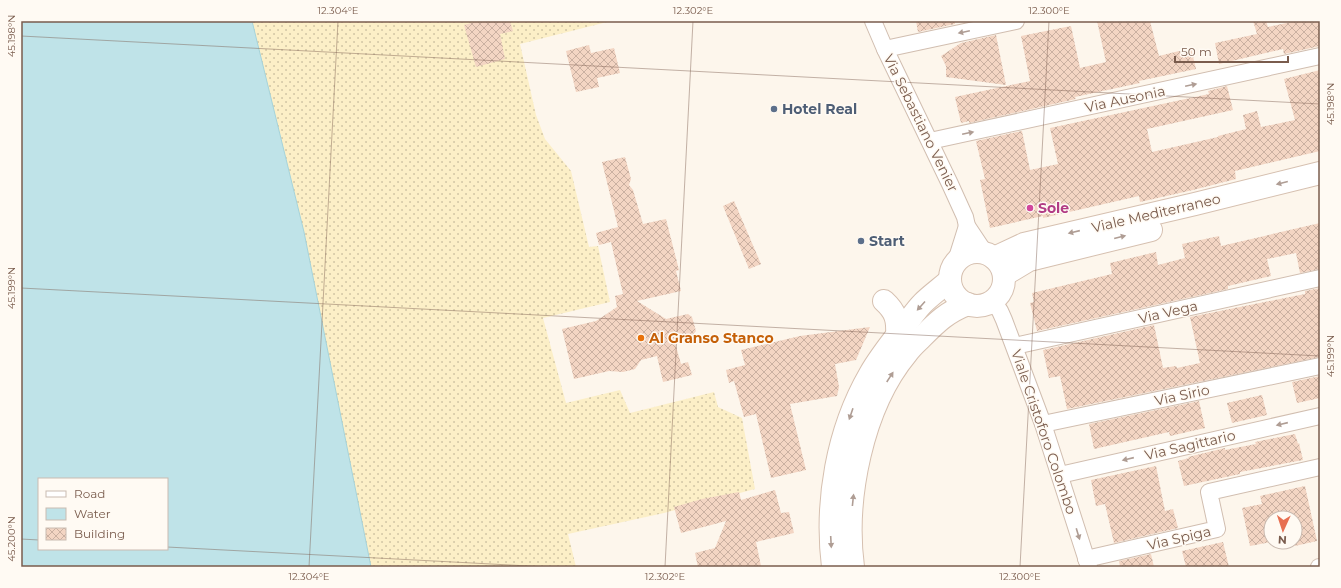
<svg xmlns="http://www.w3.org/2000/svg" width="1341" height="588" font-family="Montserrat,sans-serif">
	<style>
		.sand { fill: url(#sand-dots) }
		.water { fill: #bfe3e8; stroke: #a5d3da; fill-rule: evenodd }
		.building { fill: url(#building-cross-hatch) }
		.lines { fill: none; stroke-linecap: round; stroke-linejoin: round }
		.street-casing { stroke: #d1beb0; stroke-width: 18 }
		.secondary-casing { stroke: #d6c0b0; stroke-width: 24 }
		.street { stroke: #fff; stroke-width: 16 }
		.secondary { stroke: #fff; stroke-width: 22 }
		.oneway { fill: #af9d94 }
		.ticks { fill: none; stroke: #7a5c4d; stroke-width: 1; stroke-opacity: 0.45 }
		.service-dot { fill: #5c6f8a; stroke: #fffaf3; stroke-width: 1.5 }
		.hotel-dot { fill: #d1479c; stroke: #fffaf3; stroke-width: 1.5 }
		.food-dot { fill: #e8710a; stroke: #fffaf3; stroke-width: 1.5 }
		.labels { text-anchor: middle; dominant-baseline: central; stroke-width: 3; stroke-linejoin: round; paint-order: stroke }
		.street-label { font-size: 14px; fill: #7a5c4d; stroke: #fffaf3 }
		.service-label { font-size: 14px; font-weight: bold; fill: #4e5e75; stroke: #fffaf3; text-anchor: start }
		.hotel-label { font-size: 14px; font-weight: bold; fill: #b23c85; stroke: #fffaf3; text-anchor: start }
		.food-label { font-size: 14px; font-weight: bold; fill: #c56008; stroke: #fffaf3; text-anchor: start }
		.neatline { fill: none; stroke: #7a5c4d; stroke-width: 1.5 }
		.ticks-label { font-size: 10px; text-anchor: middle; fill: #7a5c4d }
	</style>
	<defs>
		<pattern id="sand-dots" width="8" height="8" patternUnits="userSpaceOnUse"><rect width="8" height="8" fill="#fcefc7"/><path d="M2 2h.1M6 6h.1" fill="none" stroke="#d1c5a4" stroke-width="1.8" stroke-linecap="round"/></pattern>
		<pattern id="building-cross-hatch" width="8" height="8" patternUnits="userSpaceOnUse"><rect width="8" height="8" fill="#f3d5c3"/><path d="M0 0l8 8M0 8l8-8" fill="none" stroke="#cab0a1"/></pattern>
	</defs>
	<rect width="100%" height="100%" fill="#fdf6ec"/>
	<polygon class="sand" points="237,21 611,21 520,44 536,115 545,139 571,171 589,247 598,246 610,302 543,318 566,403 620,390 630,413 714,392 718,407 742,418 755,489 664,513 568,534 576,567 357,567"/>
	<path class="water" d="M21,21H252L304,232L371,567H21ZM39,479H167V549H39Z"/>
	<g class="building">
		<polygon points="478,21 510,21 513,31 500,34 505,59 476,67 464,25"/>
		<polygon points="916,21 955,21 955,24 918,32"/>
		<polygon points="1097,21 1150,21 1159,56 1191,48 1196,69 1139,81 1140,83 1075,97 1076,99 969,123 969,121 961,123 955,97 1030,81 1021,36 1071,26 1080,68 1106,62"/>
		<polygon points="1253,21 1266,21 1268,27 1296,21 1320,21 1320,46 1284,54 1283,49 1219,64 1215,43 1257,34"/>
		<polygon points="996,35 1006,85 946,77 946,66 941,56 961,43"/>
		<polygon points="589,45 591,53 614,48 620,73 597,78 599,87 576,92 566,51"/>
		<polygon points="1320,70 1320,151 1235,171 1236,179 1193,190 1140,202 1139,196 1043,218 1043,216 990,228 980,180 985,179 976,141 1022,131 1030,170 1058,164 1050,128 1209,94 1208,91 1227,86 1233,110 1147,129 1152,152 1218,137 1218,136 1246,129 1243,115 1257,111 1261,127 1295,120 1284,79"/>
		<polygon points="625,157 631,179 629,185 633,190 643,224 666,219 679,270 676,271 681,291 637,301 666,319 688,314 692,317 696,331 693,335 674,339 681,364 688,362 692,375 663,382 657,356 641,360 635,369 623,372 609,371 574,379 562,329 596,321 617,307 615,296 623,294 611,242 599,245 596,233 618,227 602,162"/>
		<polygon points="734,201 761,264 749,269 723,206"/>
		<polygon points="1320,223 1320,269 1300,273 1296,253 1267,259 1271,276 1228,286 1228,289 1037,331 1030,303 1034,302 1032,293 1112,274 1110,263 1156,252 1158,265 1185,258 1182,244 1219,236 1221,246"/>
		<polygon points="1320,288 1320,357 1067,409 1060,376 1049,378 1043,350 1154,325 1163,368 1176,366 1177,368 1200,363 1190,317 1305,294 1305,291"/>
		<polygon points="870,327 856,360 835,364 839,387 837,396 790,404 806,470 771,478 756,414 744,417 734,381 729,383 726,370 745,365 741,350 800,336"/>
		<polygon points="1320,376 1320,398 1297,403 1292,382"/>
		<polygon points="1262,395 1267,415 1232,423 1227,403"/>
		<polygon points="1199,401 1205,428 1170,436 1169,432 1094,449 1089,424"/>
		<polygon points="1295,434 1298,444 1299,443 1303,460 1240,472 1240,474 1184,486 1178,461 1189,458 1188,457 1225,448 1225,450 1256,444 1255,442"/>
		<polygon points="1156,466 1165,511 1173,509 1178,528 1114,543 1105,504 1096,506 1091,480"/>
		<polygon points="1305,486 1317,541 1295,546 1295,518 1271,518 1271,542 1250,546 1242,508 1262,504 1260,496"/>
		<polygon points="775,490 781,513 789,512 794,533 756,542 761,566 755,567 698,567 695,553 715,548 726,521 681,533 674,507 702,499 739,492 741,500"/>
		<polygon points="1223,542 1229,567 1186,567 1182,551"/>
		<polygon points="1151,554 1154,567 1120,567 1119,561"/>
	</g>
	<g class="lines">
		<defs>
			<g id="street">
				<polyline points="873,21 885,49 950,184 965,217 967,226 985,253"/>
				<polyline points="885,49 1016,21"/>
				<polyline points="930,141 1320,56"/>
				<polyline points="956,261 967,226"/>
				<polyline points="993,301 1000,311 1004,320 1043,424 1089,567"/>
				<polyline points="1015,346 1320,278"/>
				<polyline points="1043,424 1320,366"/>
				<polyline points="1060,475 1320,416"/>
				<polyline points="1086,559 1217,529 1209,492 1320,467"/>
				<polyline points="1319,567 1320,567"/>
			</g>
			<g id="secondary">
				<circle cx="977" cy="279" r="27"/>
				<polyline points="994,258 1024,244 1195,204 1320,173"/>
				<polyline points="1004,275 1029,260 1151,230"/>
				<path d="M884,301C896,312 898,320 897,336"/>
				<path d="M833,567C825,502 837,431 870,374C879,358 891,343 902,329C909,321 915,311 923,303C931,295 941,288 950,280"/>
				<path d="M853,567C844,499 862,407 907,353C911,347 917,342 922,337C937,322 947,312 968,304"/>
			</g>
		</defs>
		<use href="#street" class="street-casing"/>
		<use href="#secondary" class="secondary-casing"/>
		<use href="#street" class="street"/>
		<use href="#secondary" class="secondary"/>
	</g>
	<defs><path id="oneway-solid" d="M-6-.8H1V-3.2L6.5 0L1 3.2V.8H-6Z"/></defs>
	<g class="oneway">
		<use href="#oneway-solid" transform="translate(964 32) rotate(168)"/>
		<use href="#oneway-solid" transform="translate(1191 85) rotate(-12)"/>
		<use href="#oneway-solid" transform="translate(968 133) rotate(-12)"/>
		<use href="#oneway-solid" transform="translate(1282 183) rotate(166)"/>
		<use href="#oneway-solid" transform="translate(1074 232) rotate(167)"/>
		<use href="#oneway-solid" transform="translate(1120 237) rotate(-14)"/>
		<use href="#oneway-solid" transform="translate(921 306) rotate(132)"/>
		<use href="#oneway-solid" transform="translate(890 377) rotate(-57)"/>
		<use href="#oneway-solid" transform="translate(851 414) rotate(109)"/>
		<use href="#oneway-solid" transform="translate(1282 424) rotate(167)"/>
		<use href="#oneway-solid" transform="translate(1128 459) rotate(167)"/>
		<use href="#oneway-solid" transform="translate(853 500) rotate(-84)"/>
		<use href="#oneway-solid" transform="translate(1078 534) rotate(73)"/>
		<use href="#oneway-solid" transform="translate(831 542) rotate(87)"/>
	</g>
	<path class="ticks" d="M21,36L1320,104M21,288L1320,356M21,539L39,540M167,547L548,567M309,567L338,21M665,567L693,21M1020,567L1049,21"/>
	<g class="service-dot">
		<circle cx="774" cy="109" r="4"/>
		<circle cx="861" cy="241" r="4"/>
	</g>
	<circle class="hotel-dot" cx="1030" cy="208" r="4"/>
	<circle class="food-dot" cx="641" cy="338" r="4"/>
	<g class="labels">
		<g class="street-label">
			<text transform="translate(1125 99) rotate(-12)">Via Ausonia</text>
			<text transform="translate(921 123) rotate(64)">Via Sebastiano Venier</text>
			<text transform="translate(1156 213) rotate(-13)">Viale Mediterraneo</text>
			<text transform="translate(1168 312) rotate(-13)">Via Vega</text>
			<text transform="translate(1182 395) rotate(-12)">Via Sirio</text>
			<text transform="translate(1044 432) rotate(71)">Viale Cristoforo Colombo</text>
			<text transform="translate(1190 445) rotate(-13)">Via Sagittario</text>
			<text transform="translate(1179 538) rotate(-13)">Via Spiga</text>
		</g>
		<g class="service-label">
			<text x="782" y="109">Hotel Real</text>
			<text x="869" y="241">Start</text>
		</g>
		<g class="hotel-label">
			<text x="1038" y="208">Sole</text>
		</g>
		<g class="food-label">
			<text x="649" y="338">Al Granso Stanco</text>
		</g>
	</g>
	<rect width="1341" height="588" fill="none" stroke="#fffaf3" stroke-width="44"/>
	<rect x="38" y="478" width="130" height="72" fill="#fffaf3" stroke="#cabbb1"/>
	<rect x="46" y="491" width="20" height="6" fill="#ffffff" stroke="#cabbb1"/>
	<text x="74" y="498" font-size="12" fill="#7a5c4d">Road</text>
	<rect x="46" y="508" width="20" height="12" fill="#bfe3e8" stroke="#cabbb1"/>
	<text x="74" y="518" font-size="12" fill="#7a5c4d">Water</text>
	<rect x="46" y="528" width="20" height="12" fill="url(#building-cross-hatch)" stroke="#cabbb1"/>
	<text x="74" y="538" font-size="12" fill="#7a5c4d">Building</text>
	<g transform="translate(1283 530) rotate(183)"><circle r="19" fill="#fffaf3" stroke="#cabbb1"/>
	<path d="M0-3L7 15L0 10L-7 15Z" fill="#e76f51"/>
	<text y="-6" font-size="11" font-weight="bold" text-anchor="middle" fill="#7a5c4d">N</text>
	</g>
	<path d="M1175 56v6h113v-6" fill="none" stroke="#7a5c4d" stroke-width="2"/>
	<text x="1181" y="56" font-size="12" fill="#7a5c4d" stroke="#fffaf3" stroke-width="3" paint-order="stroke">50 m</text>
	<rect x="22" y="22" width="1297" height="544" class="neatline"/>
	<g class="ticks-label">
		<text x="338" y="14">12.304°E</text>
		<text x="693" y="14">12.302°E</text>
		<text x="1049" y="14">12.300°E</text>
		<text transform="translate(11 36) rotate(-90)" y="4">45.198°N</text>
		<text transform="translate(1330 104) rotate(-90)" y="4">45.198°N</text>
		<text transform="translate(11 288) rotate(-90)" y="4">45.199°N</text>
		<text transform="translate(1330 356) rotate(-90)" y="4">45.199°N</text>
		<text transform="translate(11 539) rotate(-90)" y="4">45.200°N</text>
		<text x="309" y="580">12.304°E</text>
		<text x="665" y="580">12.302°E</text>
		<text x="1020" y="580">12.300°E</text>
	</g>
</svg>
